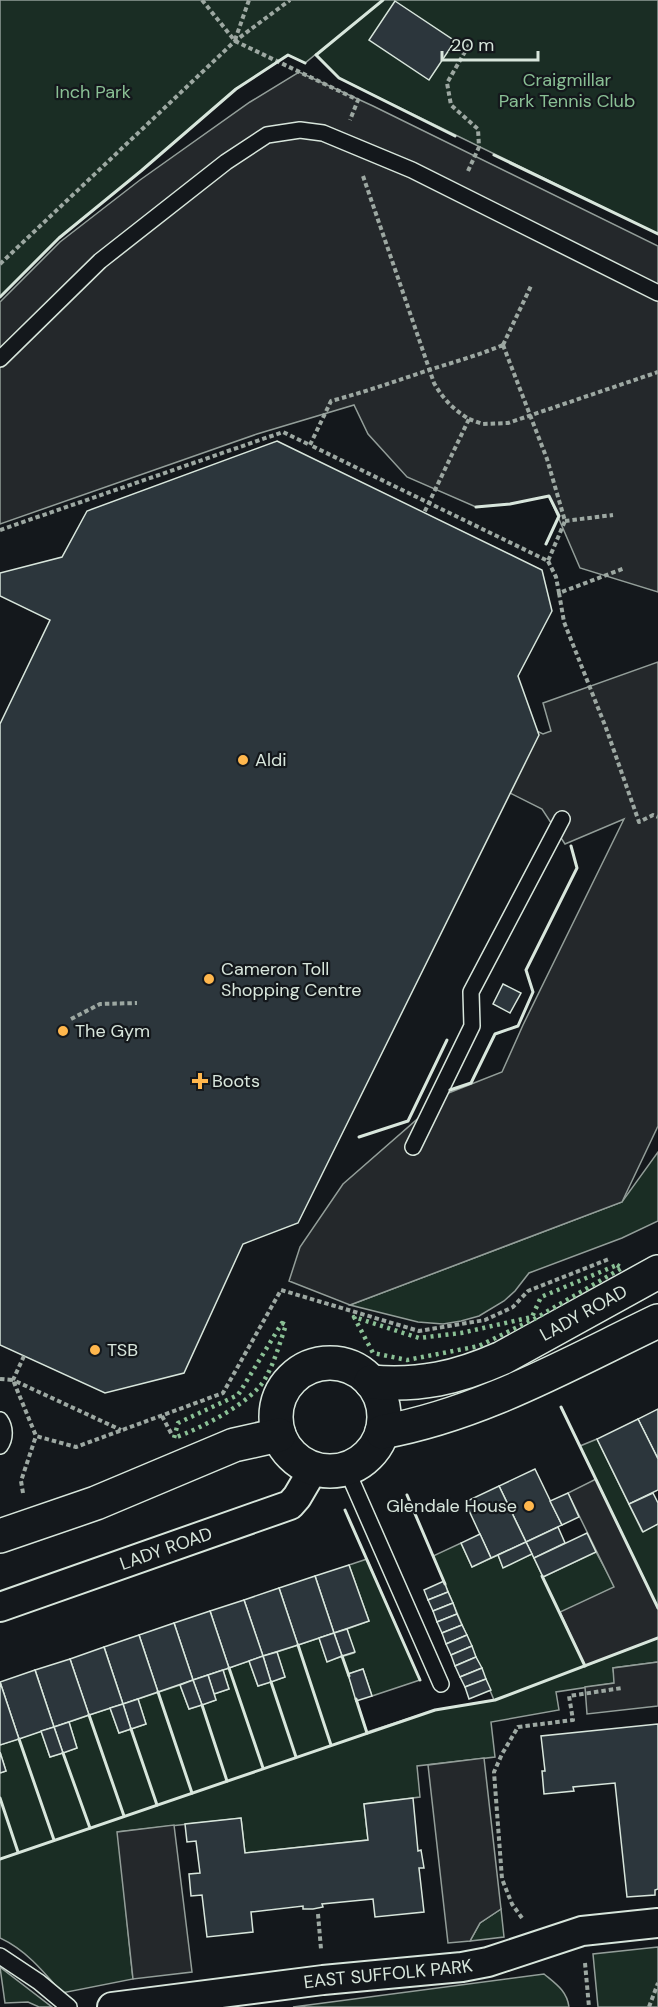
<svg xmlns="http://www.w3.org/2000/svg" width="658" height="2007" font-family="'DM Sans',sans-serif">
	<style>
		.green { fill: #1a2d24; stroke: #939e99; stroke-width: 1.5 }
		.parking { fill: #24282b; stroke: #939e99; stroke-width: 1.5 }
		.building { fill: #2c363c; stroke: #d8e6dc; stroke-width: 1.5 }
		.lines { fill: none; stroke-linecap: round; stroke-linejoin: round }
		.service-casing { stroke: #d8e6dc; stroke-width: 18 }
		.minor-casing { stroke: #d8e6dc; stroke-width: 32 }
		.tertiary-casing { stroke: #d8e6dc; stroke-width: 36 }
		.path { stroke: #9da8a2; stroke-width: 4; stroke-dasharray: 4.5 3; stroke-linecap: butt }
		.service { stroke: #14181c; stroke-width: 15 }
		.minor { stroke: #14181c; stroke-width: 28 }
		.tertiary { stroke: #14181c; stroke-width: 33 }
		.hedge { stroke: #8ac095; stroke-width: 4.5; stroke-dasharray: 3 4.5; stroke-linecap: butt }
		.wall { stroke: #d8e6dc; stroke-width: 3 }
		.poi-dot { fill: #ffb74d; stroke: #14181c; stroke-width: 2 }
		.labels { text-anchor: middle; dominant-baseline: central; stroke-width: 4.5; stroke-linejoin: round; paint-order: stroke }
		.park-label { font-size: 18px; fill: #8ac095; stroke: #14181c }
		.poi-label { font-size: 18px; fill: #d8e6dc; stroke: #14181c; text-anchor: start }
		.street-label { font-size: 18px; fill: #d8e6dc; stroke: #14181c }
	</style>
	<rect width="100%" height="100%" fill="#14181c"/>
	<g class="green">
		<polygon points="0,0 658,0 658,234 339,78 316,54 305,63 288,55 236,89 141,171 59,238 0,297"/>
		<polygon points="658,1152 658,1221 622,1238 529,1273 515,1291 504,1301 479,1316 461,1321 443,1324 418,1322 350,1305 622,1202"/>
		<polygon points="597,1439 642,1531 658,1524 658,1608 580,1446"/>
		<path d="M461,1543L472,1567L498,1555L503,1567L532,1554L543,1577L596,1552L615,1587L585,1665L658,1638V1662L613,1668L615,1683L556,1692L559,1710L491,1722L495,1757L417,1766L420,1797L364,1804L368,1840L245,1853L241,1818L118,1832L133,1979L62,1993C44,1972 26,1950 0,1938V1773L6,1771L0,1752V1745L41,1731L50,1757L77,1748L69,1722L110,1708L119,1733L146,1724L138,1699L180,1685L189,1709L216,1700L214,1694L229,1689L223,1670L249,1661L258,1686L285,1677L277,1652L319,1638L327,1661L354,1653L347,1629L369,1621L349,1565L367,1559L420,1680L372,1696L363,1669L348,1674L367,1732L435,1710L494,1700L433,1556Z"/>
		<polygon points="501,1909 504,1937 470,1941 480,1923"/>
		<polygon points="658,1947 658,2007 598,2007 593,1954"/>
		<polygon points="0,1967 52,2007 39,2007 28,2002 5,2003"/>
		<path d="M544,1974C556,1984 567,1991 569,2007H293Z"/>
	</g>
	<g class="parking">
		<polygon points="299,72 373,106 658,246 658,592 580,568 549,496 510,504 476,507 407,477 368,434 354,405 257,434 0,524 0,302 60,242 140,180 250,102"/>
		<polygon points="658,662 658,1126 622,1202 350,1305 289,1281 300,1247 343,1184 446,1094 502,1072 523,1025 624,819 565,844 542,809 496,786 526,726 543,734 551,731 543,703"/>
		<polygon points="596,1479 658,1608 658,1638 585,1666 560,1612 614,1587 568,1493"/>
		<polygon points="658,1662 658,1706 587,1714 585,1687 614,1683 613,1668"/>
		<polygon points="484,1758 501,1909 480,1923 470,1941 448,1943 428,1765"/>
		<polygon points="174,1825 192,1972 133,1979 117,1832"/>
	</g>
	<g class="building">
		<polygon points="395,1 455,41 429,80 369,40"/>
		<polygon points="277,441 542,570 552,611 518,676 539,735 298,1223 243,1244 184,1373 105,1393 0,1345 0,724 50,620 0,596 0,573 62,557 87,511"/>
		<polygon points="503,984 521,993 510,1013 493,1004"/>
		<polygon points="658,1409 658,1459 638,1419"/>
		<polygon points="638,1419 658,1459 658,1490 629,1504 597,1439"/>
		<polygon points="535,1469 562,1525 526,1542 499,1486"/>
		<polygon points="499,1486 526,1542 491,1558 465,1502"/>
		<polygon points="568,1493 579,1517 562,1525 550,1501"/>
		<polygon points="653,1493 658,1503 658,1524 643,1532 629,1504"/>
		<polygon points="558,1527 565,1543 534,1558 526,1542"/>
		<polygon points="587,1533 596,1552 543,1577 534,1558"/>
		<polygon points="480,1534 491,1558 472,1567 461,1543"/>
		<polygon points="526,1542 532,1554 503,1568 498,1555"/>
		<polygon points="349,1565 369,1621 334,1633 315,1576"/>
		<polygon points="315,1576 334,1633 298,1645 279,1588"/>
		<polygon points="444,1581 448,1592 428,1600 424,1590"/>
		<polygon points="279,1588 298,1645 263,1656 244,1600"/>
		<polygon points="448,1592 453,1603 433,1611 428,1600"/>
		<polygon points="244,1600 263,1656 229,1668 210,1611"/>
		<polygon points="453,1603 457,1614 437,1622 433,1611"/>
		<polygon points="210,1611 229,1668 193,1680 174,1623"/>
		<polygon points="457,1614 462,1625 442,1633 437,1622"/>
		<polygon points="174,1623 193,1680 158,1692 139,1635"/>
		<polygon points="462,1625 467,1635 446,1644 442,1633"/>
		<polygon points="347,1629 355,1652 342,1656 334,1633"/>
		<polygon points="334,1633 342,1656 327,1662 319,1638"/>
		<polygon points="139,1635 158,1692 123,1704 104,1647"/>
		<polygon points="467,1635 472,1646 451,1655 446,1644"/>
		<polygon points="472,1646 476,1657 455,1666 451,1655"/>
		<polygon points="104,1647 123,1704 89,1715 70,1659"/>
		<polygon points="277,1652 285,1677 271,1682 263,1656"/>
		<polygon points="263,1656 271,1682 258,1686 249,1661"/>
		<polygon points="476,1657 482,1668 460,1677 455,1666"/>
		<polygon points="70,1659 89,1715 54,1727 35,1670"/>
		<polygon points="482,1668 486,1679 465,1687 460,1677"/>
		<polygon points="363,1669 372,1696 356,1701 348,1674"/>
		<polygon points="35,1670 54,1727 19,1739 0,1682"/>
		<polygon points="223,1670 229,1689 214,1694 208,1675"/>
		<polygon points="208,1675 216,1700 202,1705 193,1680"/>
		<polygon points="486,1679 491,1690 469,1699 465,1687"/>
		<polygon points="193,1680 202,1705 189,1709 180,1685"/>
		<polygon points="0,1682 19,1739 0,1745"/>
		<polygon points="138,1699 146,1724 131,1729 123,1704"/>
		<polygon points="123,1704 131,1729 119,1733 110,1708"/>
		<polygon points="69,1722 77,1748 63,1753 54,1727"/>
		<polygon points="658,1724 658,1889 655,1890 655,1895 627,1897 615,1783 573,1787 574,1791 544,1794 542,1771 545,1771 541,1736"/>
		<polygon points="54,1727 63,1753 50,1757 41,1731"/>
		<polygon points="0,1752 6,1771 0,1773"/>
		<polygon points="413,1798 418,1851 421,1850 424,1868 419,1868 424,1912 375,1917 373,1899 322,1904 323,1907 313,1909 303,1909 303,1906 251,1912 253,1932 207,1937 202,1895 191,1896 189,1874 200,1873 196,1841 187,1842 185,1824 241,1818 245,1853 368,1840 364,1804"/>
	</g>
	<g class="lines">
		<defs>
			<g id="service">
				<polyline points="0,359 100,261 226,162 267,135 300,130 323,133 412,170 658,293"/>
				<polyline points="413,1147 472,1026 471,992 562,819"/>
				<path d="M0,1420C5,1427 6,1438 0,1446"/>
				<polyline points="346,1468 441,1684"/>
				<polyline points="0,1956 39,1982 69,2007"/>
			</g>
			<g id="minor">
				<path id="s1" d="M0,1607L290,1505L297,1497L314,1468"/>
				<path id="s2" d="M112,2007L323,1980L462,1967L488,1962L582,1931L658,1923"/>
			</g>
			<g id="tertiary">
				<circle cx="330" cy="1417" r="54"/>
				<path id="s3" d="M371,1382C420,1386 457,1378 502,1358L658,1272"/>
				<path d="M382,1432C481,1414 568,1364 658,1321"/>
				<polyline points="0,1536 96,1503 234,1445 279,1435"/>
			</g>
		</defs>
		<use href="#service" class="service-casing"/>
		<use href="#minor" class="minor-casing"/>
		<use href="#tertiary" class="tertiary-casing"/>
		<g class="path">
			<polyline points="202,0 235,41 358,100 350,120"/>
			<polyline points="235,40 249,0"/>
			<polyline points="468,171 479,147 478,129 451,105 447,83 470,43"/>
			<path d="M363,176L434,383C443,399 454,410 469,419L424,513"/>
			<polyline points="0,264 235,41 290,0"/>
			<path d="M503,345L547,459L565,521L548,561L310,445L331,401C365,392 396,381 429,370C454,362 479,355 503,345Z"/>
			<polyline points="503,345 531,286"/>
			<polyline points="469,419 483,424 508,423 658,372"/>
			<polyline points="565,521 613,515"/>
			<polyline points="0,530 283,432 310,445"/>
			<polyline points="548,561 556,577 559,593 625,568"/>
			<polyline points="559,593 564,622 606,728 639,822 653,815 658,817"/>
			<polyline points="71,1019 100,1004 137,1003"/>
			<polyline points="24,1356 13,1380 121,1430"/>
			<polyline points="0,1379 13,1380 36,1436 76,1447 223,1393 281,1290 419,1331 485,1320 513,1307 528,1291 609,1259"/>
			<polyline points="162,1416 172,1435"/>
			<polyline points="23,1493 21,1481 36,1436"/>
			<polyline points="318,1914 321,1949"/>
			<polyline points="522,1918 512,1904 502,1879 494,1772 502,1754 518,1727 573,1720 569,1696 622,1688"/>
			<polyline points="585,1963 589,2007"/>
			<polyline points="649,2007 658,1983"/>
		</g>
		<use href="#service" class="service"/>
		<use href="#minor" class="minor"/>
		<use href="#tertiary" class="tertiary"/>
		<g class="hedge">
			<polygon points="617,1265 622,1268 536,1318 479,1346 407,1360 373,1353 354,1317 419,1338 461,1333 532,1317 541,1297"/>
			<path d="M282,1323L286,1325C280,1342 275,1361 266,1377C254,1402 199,1429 174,1438L178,1423L238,1395Z"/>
		</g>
		<g class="wall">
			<polyline points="383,0 316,55 339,78 455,136"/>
			<polyline points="494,155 658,234"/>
			<polyline points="0,297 59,238 141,171 236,89 288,55 305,63"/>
			<polyline points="476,507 510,504 549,496 559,516 546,544"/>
			<polyline points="450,1090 471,1083 495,1034 518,1026 533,992 526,970 577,868 571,846"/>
			<polyline points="359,1137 408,1121 447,1040"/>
			<polyline points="561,1407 658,1608"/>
			<polyline points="407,1495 445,1584"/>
			<polyline points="345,1510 420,1680"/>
			<polyline points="542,1576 585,1666"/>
			<polyline points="298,1645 331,1745"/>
			<polyline points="342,1656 349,1676"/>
			<polyline points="229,1668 263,1768"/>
			<polyline points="271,1682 296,1757"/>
			<polyline points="158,1692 192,1793"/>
			<polyline points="356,1699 367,1733"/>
			<polyline points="202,1705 227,1781"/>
			<polyline points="89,1715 124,1816"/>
			<polyline points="131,1729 157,1805"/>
			<polyline points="19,1739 54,1840"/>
			<polyline points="63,1753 90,1828"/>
			<polyline points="0,1798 18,1852"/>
			<polyline points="0,1859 435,1710 495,1700 658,1638"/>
		</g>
	</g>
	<g class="poi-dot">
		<circle cx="243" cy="760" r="6"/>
		<circle cx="209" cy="979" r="6"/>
		<circle cx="63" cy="1031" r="6"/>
		<path d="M197 1072h6v6h6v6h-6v6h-6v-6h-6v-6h6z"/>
		<circle cx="95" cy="1350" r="6"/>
		<circle cx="529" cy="1506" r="6"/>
	</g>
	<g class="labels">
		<g class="park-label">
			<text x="567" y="80">Craigmillar<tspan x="567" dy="21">Park Tennis Club</tspan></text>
			<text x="93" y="92">Inch Park</text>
		</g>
		<g class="poi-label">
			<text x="255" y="760">Aldi</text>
			<text x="221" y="969">Cameron Toll<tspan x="221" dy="21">Shopping Centre</tspan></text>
			<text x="75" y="1031">The Gym</text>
			<text x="212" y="1081">Boots</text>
			<text x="107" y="1350">TSB</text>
			<text x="517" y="1506" text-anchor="end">Glendale House</text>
		</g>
		<g class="street-label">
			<text stroke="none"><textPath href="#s3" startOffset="228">LADY ROAD</textPath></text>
			<text stroke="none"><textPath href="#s1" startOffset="176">LADY ROAD</textPath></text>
			<text stroke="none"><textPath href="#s2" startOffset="278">EAST SUFFOLK PARK</textPath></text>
		</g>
	</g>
	<path d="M442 51v9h96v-9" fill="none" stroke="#d8e6dc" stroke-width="3"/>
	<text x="451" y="51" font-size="18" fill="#d8e6dc" stroke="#14181c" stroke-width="4.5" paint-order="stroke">20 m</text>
</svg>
